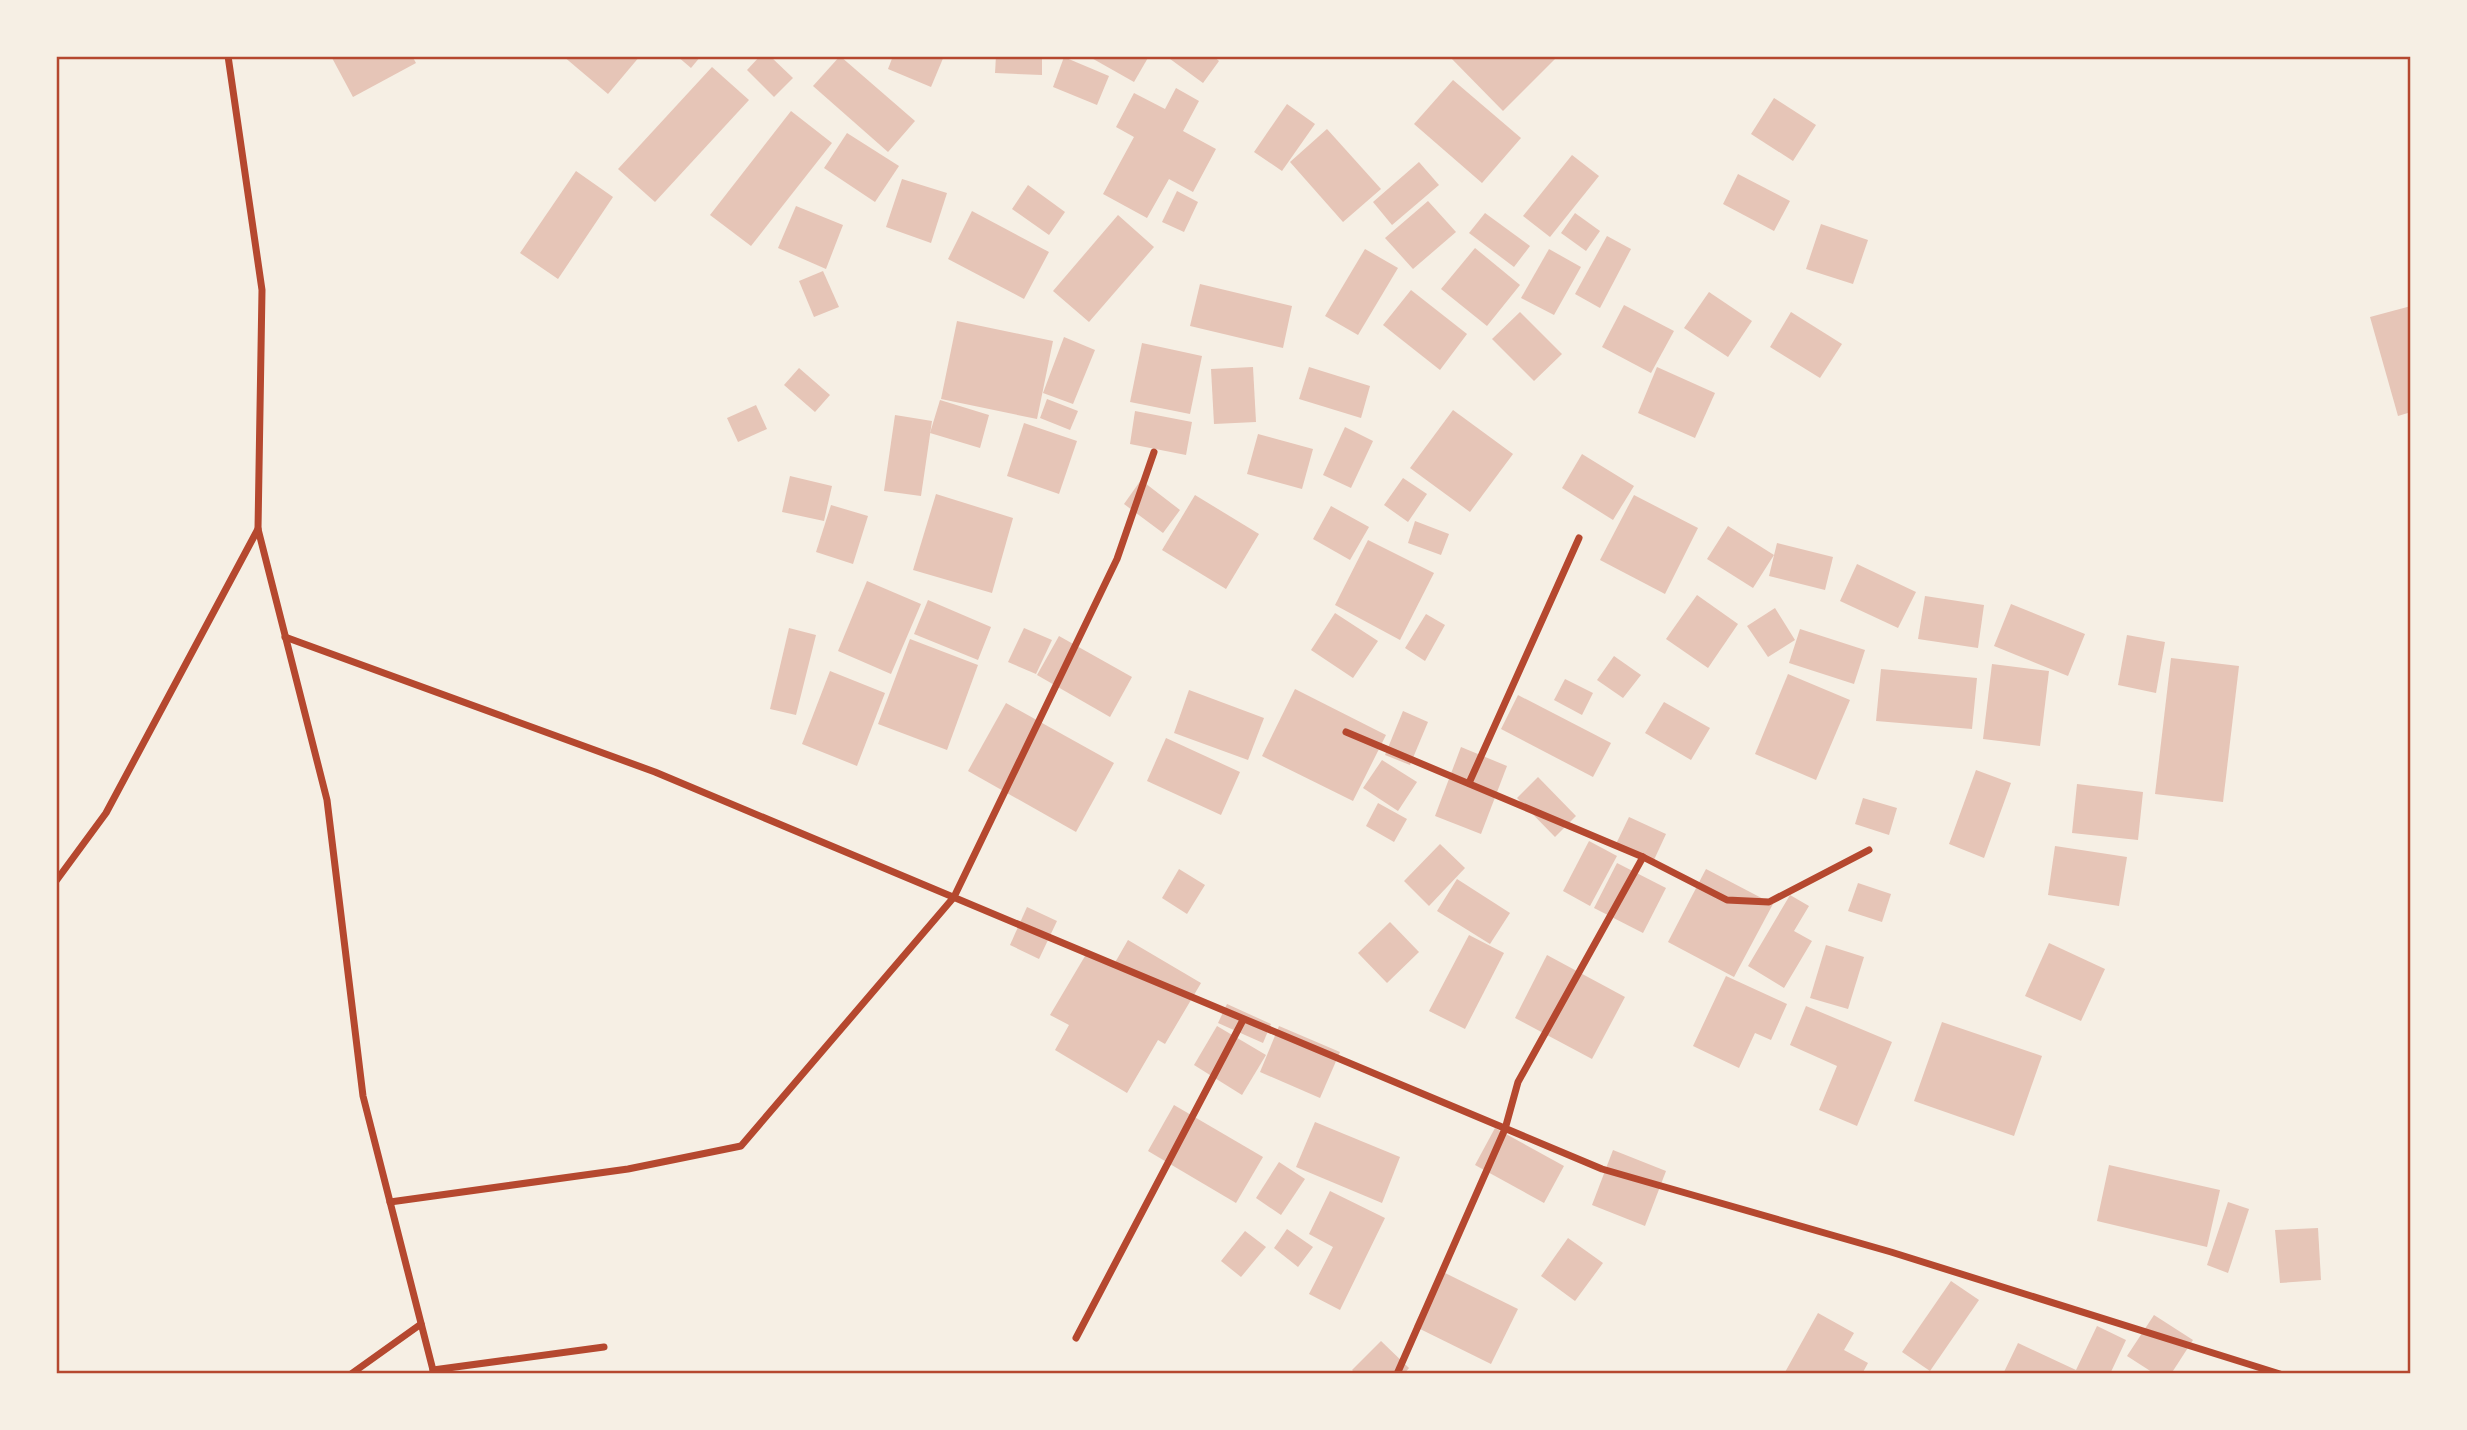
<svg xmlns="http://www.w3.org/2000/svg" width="2467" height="1430" font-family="Lato,sans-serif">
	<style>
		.building { fill: #e6c5b7 }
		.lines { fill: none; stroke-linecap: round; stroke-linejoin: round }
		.minor { stroke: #b5482f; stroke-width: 7 }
		.neatline { fill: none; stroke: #b5482f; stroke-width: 2.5 }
	</style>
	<rect width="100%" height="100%" fill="#f6efe4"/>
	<g class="building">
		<polygon points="331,56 412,56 416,63 353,97"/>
		<polygon points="563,56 640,56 608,94"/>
		<polygon points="677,56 701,56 691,68"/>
		<polygon points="760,56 770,56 793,78 774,97 747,70"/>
		<polygon points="840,56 915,121 888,152 813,86"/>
		<polygon points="893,56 944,56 931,87 888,69"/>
		<polygon points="996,56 1042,56 1042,75 995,73"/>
		<polygon points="1088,56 1149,56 1134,82"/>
		<polygon points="1166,56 1213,56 1219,61 1203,83"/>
		<polygon points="1449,56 1552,56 1555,59 1503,111"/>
		<polygon points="1064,57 1109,76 1097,105 1053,87"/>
		<polygon points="712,67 749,100 655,202 618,169"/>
		<polygon points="1453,80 1521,138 1482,183 1414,124"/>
		<polygon points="1176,88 1199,101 1183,131 1216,149 1193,192 1169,179 1147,218 1103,194 1134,137 1116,127 1134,93 1165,109"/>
		<polygon points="1774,98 1816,125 1793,161 1751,134"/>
		<polygon points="1287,104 1315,124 1282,171 1254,152"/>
		<polygon points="791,111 832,143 751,246 710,215"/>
		<polygon points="1327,129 1381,189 1343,222 1290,162"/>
		<polygon points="847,133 899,166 875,202 824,168"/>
		<polygon points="1572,155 1599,176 1550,237 1523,216"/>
		<polygon points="1419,162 1439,185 1392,225 1373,202"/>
		<polygon points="576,171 613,197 558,279 520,253"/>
		<polygon points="1738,174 1790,201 1774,231 1723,204"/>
		<polygon points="902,179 947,193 931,243 886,227"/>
		<polygon points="1028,185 1065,212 1049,235 1012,209"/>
		<polygon points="1177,191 1198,202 1184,232 1162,222"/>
		<polygon points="1428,201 1456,232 1413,269 1385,238"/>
		<polygon points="796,206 843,225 826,269 778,248"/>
		<polygon points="972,211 1049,252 1024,299 948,259"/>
		<polygon points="1485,213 1530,246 1514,267 1469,233"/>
		<polygon points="1575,213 1600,231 1586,251 1561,233"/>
		<polygon points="1118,215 1154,247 1089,322 1053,291"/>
		<polygon points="1821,224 1868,240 1853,284 1806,269"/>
		<polygon points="1607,236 1631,249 1600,308 1575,294"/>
		<polygon points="1475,248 1520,285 1487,326 1441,289"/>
		<polygon points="1365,249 1398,268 1358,335 1325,316"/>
		<polygon points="1549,249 1581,267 1554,315 1521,298"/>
		<polygon points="823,271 839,307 814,317 799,281"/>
		<polygon points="1200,284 1292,306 1283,348 1190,326"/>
		<polygon points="1411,290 1467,334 1440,370 1383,325"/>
		<polygon points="1709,292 1752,321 1728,357 1684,328"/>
		<polygon points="1624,305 1674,331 1651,373 1602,347"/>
		<polygon points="2411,306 2411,412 2398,416 2370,317"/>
		<polygon points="1520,312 1562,354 1534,381 1492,339"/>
		<polygon points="1791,312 1842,344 1820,378 1770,347"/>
		<polygon points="957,321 1053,341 1037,419 941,399"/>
		<polygon points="1064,337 1095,350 1073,404 1043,393"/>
		<polygon points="1142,343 1202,356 1190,414 1130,402"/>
		<polygon points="1253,367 1256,422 1214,424 1211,369"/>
		<polygon points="1309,367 1370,386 1361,418 1299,399"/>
		<polygon points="1657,367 1715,393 1695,438 1638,413"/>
		<polygon points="799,368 830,395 815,412 784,385"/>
		<polygon points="1047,399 1078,411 1070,430 1040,418"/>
		<polygon points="940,400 989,415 980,448 930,433"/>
		<polygon points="756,405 767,429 738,442 727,418"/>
		<polygon points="1453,410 1513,454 1470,512 1410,468"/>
		<polygon points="1135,411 1192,422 1186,455 1130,444"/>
		<polygon points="895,415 932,421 921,496 884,491"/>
		<polygon points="1024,423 1077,441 1059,494 1007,476"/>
		<polygon points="1345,427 1373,441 1351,488 1323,475"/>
		<polygon points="1258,434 1313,449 1302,489 1247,474"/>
		<polygon points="1582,454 1634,486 1613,520 1562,488"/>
		<polygon points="790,476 832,486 824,521 782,512"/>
		<polygon points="1403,478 1427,494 1408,522 1384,505"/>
		<polygon points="1141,480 1180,510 1163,533 1124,504"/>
		<polygon points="936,494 1013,518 992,593 913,570"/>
		<polygon points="1195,495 1259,534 1226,589 1162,550"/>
		<polygon points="1634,495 1698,528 1665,594 1600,560"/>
		<polygon points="831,505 868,516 853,564 816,552"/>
		<polygon points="1331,506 1369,527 1350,560 1313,539"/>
		<polygon points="1415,521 1449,534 1441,555 1408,543"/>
		<polygon points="1728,526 1774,555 1753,588 1707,559"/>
		<polygon points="1368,540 1434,573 1400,640 1335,605"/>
		<polygon points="1777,543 1833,557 1825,590 1769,576"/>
		<polygon points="1857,564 1916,592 1898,628 1840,601"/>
		<polygon points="867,581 921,604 891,674 838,651"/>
		<polygon points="1697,595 1738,624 1708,668 1666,639"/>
		<polygon points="1925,596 1984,605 1978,648 1918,639"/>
		<polygon points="928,600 991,627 978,660 914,634"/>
		<polygon points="2011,604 2085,634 2068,676 1994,646"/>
		<polygon points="1775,608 1795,640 1768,657 1747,626"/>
		<polygon points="1335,613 1378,641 1353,678 1311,650"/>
		<polygon points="1426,614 1445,625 1425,661 1405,648"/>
		<polygon points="789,628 816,635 796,715 770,709"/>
		<polygon points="1024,628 1052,640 1036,674 1008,662"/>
		<polygon points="1800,629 1865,650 1854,684 1789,663"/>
		<polygon points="2127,635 2165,642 2156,693 2118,685"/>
		<polygon points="1059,636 1132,677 1110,717 1037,675"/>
		<polygon points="910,639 978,665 947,750 878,724"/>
		<polygon points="1614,656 1641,675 1623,698 1597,680"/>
		<polygon points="2171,658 2239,666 2223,802 2155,794"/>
		<polygon points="1992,664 2049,671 2040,746 1983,739"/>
		<polygon points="1881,669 1977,678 1972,729 1876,721"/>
		<polygon points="830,671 885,693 857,766 802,744"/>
		<polygon points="1788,674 1850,700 1816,780 1755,754"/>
		<polygon points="1565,679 1593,693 1582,715 1554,700"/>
		<polygon points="1295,689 1386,735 1353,801 1262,756"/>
		<polygon points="1189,690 1264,718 1248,760 1174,733"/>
		<polygon points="1518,695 1611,743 1593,777 1501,729"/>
		<polygon points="1664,702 1710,728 1691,760 1645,733"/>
		<polygon points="1006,703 1114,763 1076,832 968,771"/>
		<polygon points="1403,711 1428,722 1410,765 1385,755"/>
		<polygon points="1166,738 1240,772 1221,815 1147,781"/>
		<polygon points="1461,747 1507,766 1481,834 1435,816"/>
		<polygon points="1382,760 1417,782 1398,811 1363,788"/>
		<polygon points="1976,770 2011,783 1984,858 1949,844"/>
		<polygon points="1538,777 1576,816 1555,837 1517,798"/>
		<polygon points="2077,784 2143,792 2138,840 2072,833"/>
		<polygon points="1863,798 1897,808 1889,835 1855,824"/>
		<polygon points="1378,803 1407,819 1394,842 1366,826"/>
		<polygon points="1629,817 1666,834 1653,862 1616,844"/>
		<polygon points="1589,841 1617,856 1590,906 1563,891"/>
		<polygon points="1440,844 1465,868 1429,906 1404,881"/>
		<polygon points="2055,846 2127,857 2119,906 2048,895"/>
		<polygon points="1617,863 1666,888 1643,933 1594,908"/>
		<polygon points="1179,869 1205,885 1187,914 1162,898"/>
		<polygon points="1706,869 1773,904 1734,977 1668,942"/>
		<polygon points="1457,879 1510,913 1490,944 1437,911"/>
		<polygon points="1858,883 1891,894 1882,922 1848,911"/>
		<polygon points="1790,895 1809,906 1794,931 1812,941 1784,988 1748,966"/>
		<polygon points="1027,907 1057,921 1039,959 1010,945"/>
		<polygon points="1390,922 1419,952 1387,983 1358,953"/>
		<polygon points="1469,935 1504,953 1465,1029 1429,1011"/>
		<polygon points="1128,940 1201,983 1165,1044 1158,1040 1127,1093 1055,1050 1069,1025 1050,1015 1088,951 1113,966"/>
		<polygon points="2049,943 2105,969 2081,1021 2025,996"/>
		<polygon points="1826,945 1864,957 1848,1009 1810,998"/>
		<polygon points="1547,955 1625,997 1592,1059 1515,1018"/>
		<polygon points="1726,976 1787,1004 1771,1040 1755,1033 1739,1068 1693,1046"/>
		<polygon points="1227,1004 1271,1024 1263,1043 1218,1023"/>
		<polygon points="1806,1006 1892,1042 1857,1126 1819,1110 1837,1066 1790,1045"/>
		<polygon points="1942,1022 2042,1056 2014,1136 1914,1101"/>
		<polygon points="1217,1026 1266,1055 1242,1095 1194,1065"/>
		<polygon points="1279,1026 1340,1052 1320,1098 1260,1072"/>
		<polygon points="1174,1105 1263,1157 1236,1203 1148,1151"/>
		<polygon points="1315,1122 1400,1157 1382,1203 1296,1167"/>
		<polygon points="1495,1128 1564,1166 1544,1203 1475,1165"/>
		<polygon points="1613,1150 1666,1171 1645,1226 1592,1205"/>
		<polygon points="1279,1162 1305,1179 1281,1215 1256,1198"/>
		<polygon points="2109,1165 2220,1190 2207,1247 2097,1221"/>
		<polygon points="1330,1191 1385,1218 1340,1310 1309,1294 1333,1247 1309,1234"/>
		<polygon points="2228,1202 2249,1209 2228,1273 2207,1265"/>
		<polygon points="2318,1228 2321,1280 2280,1283 2275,1230"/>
		<polygon points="1287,1229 1313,1247 1298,1267 1274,1248"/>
		<polygon points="1245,1231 1266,1247 1241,1277 1221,1261"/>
		<polygon points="1568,1238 1603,1263 1575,1301 1541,1276"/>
		<polygon points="1441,1271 1518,1309 1491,1364 1414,1326"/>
		<polygon points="1951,1281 1979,1300 1930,1371 1902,1352"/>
		<polygon points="1818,1313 1854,1333 1844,1350 1868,1363 1862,1374 1784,1374"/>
		<polygon points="2154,1315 2193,1340 2171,1374 2155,1374 2127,1356"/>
		<polygon points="2097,1326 2126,1340 2110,1374 2003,1374 2018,1343 2076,1370"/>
		<polygon points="1381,1341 1409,1368 1404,1374 1356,1374 1352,1370"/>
	</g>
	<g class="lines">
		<g class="minor">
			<polyline points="228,56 262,290 258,529 327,800 363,1096 434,1374"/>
			<polyline points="285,637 655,772 1602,1169 1891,1252 2280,1374"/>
			<polyline points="1346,732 1643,857 1727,900 1769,902 1869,850"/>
			<polyline points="1469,783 1579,538"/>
			<polyline points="56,881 106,813 258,529"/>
			<polyline points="390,1202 628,1169 741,1146 954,897 1117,559 1154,452"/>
			<polyline points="1076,1338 1243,1020"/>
			<polyline points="433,1370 604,1347"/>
			<polyline points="351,1374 421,1324"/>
			<polyline points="1397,1374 1505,1129 1518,1082 1643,857"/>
		</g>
	</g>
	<rect width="2467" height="1430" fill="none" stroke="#f6efe4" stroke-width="116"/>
	<rect x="58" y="58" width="2351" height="1314" class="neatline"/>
</svg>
